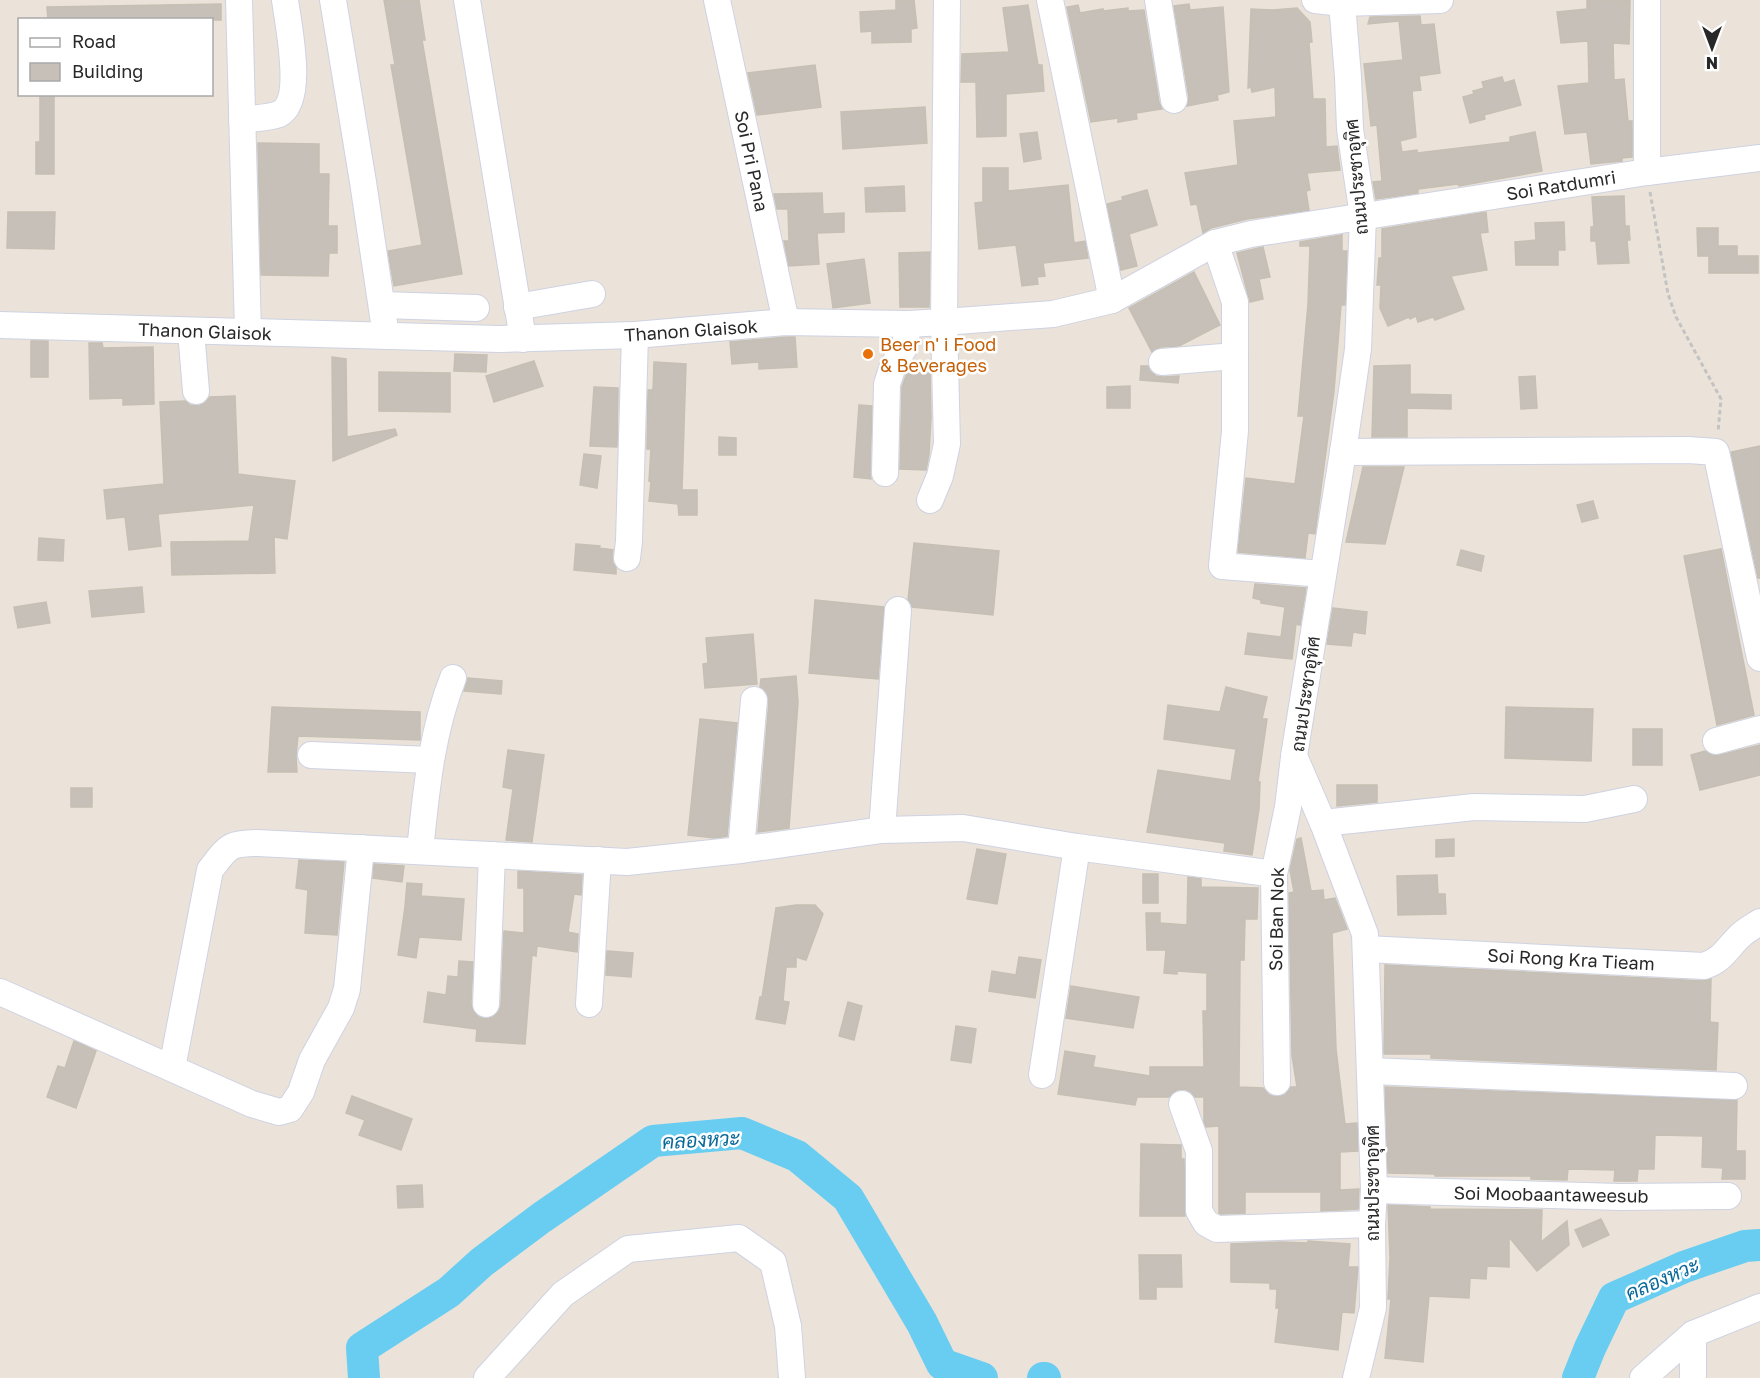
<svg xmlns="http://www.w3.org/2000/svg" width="1760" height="1378" font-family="'Golos Text',Sarabun,sans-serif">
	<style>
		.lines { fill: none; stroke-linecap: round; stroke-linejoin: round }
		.river { stroke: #68cdf0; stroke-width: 32 }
		.building { fill: #c6c0b9; stroke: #c6bfb3; stroke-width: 1.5 }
		.minor-casing { stroke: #ced2e2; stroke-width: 28 }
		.path { stroke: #c3c3c3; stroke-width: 3; stroke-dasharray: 4.5 3; stroke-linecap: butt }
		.minor { stroke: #fff; stroke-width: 26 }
		.food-dot { fill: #e8710a; stroke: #fff; stroke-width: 2 }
		.labels { text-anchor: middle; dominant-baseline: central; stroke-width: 5; stroke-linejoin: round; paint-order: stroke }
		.street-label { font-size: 18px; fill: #282828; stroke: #fff }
		.food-label { font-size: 18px; fill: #c56008; stroke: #fff; text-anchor: start }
		.water-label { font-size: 20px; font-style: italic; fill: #0a6999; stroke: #fff }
	</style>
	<rect width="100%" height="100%" fill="#ebe3d9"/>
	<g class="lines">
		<g class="river">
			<polyline points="364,1378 362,1348 449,1292 482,1262 541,1218 653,1141 742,1133 797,1156 848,1198 922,1323 942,1364 982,1378"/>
			<polyline points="1043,1378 1045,1378"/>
			<polyline points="1578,1378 1590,1348 1614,1298 1684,1267 1745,1246 1760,1245"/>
		</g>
	</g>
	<g class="building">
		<polygon points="384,0 419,0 425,40 422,40 462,274 394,286 388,251 422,245 391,65 395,65"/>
		<polygon points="896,0 914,0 917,28 911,29 911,42 872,43 872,31 861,32 860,12 896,10"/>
		<polygon points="1587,0 1630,0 1629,44 1613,43 1614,80 1624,79 1628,121 1632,121 1632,157 1622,158 1622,161 1591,164 1587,132 1565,134 1558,86 1589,83 1588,41 1561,43 1557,12 1587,9"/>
		<polygon points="221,4 221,20 48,20 47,7"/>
		<polygon points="1189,4 1190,10 1223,7 1229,92 1217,95 1218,100 1187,106 1189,98 1174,6"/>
		<polygon points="1028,5 1038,65 1042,65 1044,91 1006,94 1006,136 977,137 976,82 961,82 962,54 1009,52 1003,8"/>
		<polygon points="1078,5 1080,13 1103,9 1103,11 1128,8 1128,11 1144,10 1159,102 1162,109 1136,113 1137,119 1118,122 1118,118 1091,122 1067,7"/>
		<polygon points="1297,8 1310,22 1312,42 1309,42 1313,99 1325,99 1326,147 1337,146 1340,170 1307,173 1310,190 1306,191 1309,210 1247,219 1211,228 1203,233 1197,204 1191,205 1185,173 1238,165 1234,121 1276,117 1275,87 1252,92 1251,87 1248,88 1251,9 1273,10"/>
		<polygon points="1420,16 1421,25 1434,24 1440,73 1419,76 1421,90 1412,91 1416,137 1400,141 1402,152 1417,150 1417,153 1510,142 1510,137 1535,132 1542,171 1459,186 1458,184 1418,189 1418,193 1376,199 1373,182 1382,181 1377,125 1371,126 1364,64 1403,60 1399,21 1368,24 1370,17"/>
		<polygon points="815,65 821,107 757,115 748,73"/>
		<polygon points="1502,77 1504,83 1514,80 1521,105 1484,115 1485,119 1470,123 1463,97 1474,94 1473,91 1484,88 1482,82"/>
		<polygon points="40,94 54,94 54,174 36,174 36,142 40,142"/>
		<polygon points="925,107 927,143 843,149 841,112"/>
		<polygon points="1037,132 1041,159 1024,162 1020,134"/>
		<polygon points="258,143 319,144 319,174 329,174 328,226 337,226 337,253 329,253 328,276 261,275"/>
		<polygon points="983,168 1008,168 1008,191 1068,185 1074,243 1085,241 1088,258 1043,263 1045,276 1037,277 1038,284 1022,286 1016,245 979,249 975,203 983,202"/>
		<polygon points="904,186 905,211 866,212 865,188"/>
		<polygon points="1147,190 1157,225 1129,234 1137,266 1121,270 1107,204 1123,200 1122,197"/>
		<polygon points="822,193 823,214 844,213 844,232 817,233 819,264 789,266 784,241 789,241 788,209 777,209 774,194"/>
		<polygon points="1624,196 1625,226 1629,226 1630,240 1627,240 1629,263 1598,264 1596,241 1591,241 1591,227 1594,227 1592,197"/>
		<polygon points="8,212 55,212 54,249 7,248"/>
		<polygon points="1486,212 1488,232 1480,233 1487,270 1451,276 1464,309 1435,320 1433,317 1418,322 1416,316 1410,319 1409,317 1388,326 1380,308 1381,285 1377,285 1379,258 1382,258 1382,229"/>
		<polygon points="1564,222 1565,250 1558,250 1558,265 1516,265 1515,242 1536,240 1535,223"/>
		<polygon points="1697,228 1718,228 1718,246 1737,246 1737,256 1758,256 1758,273 1709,273 1709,256 1698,256"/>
		<polygon points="1342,235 1342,251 1347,251 1345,305 1341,305 1334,391 1315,534 1308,533 1305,558 1238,552 1246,478 1295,484 1304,416 1298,416 1308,304 1310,246 1300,246 1300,242"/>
		<polygon points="1263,247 1270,277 1259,279 1263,299 1250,302 1237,253"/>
		<polygon points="930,252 929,307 900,307 899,253"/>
		<polygon points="864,259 870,303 833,308 827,264"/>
		<polygon points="1194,272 1220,325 1179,346 1160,347 1152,352 1129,308"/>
		<polygon points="787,337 795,337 797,367 759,369 759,362 732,364 730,342"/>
		<rect x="31" y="341" width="17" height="36"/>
		<polygon points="89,343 102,343 103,348 153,347 154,404 123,405 123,398 90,399"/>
		<polygon points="455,354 487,355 486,372 454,371"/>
		<polygon points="332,357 346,359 347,437 395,429 397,435 333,461"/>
		<polygon points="534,361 543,386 494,402 486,376"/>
		<polygon points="654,362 686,364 682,490 697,490 697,515 679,515 678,504 649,501 651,482 649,481 651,449 647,449 648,390 653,390"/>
		<polygon points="1410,365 1410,394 1451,395 1451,409 1407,408 1407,437 1372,437 1374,366"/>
		<polygon points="1141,366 1148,366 1150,371 1156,376 1163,377 1179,376 1178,383 1140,380"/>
		<polygon points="908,370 930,371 931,417 929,454 926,470 900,469 902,387"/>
		<polygon points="379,372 450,373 450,412 379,411"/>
		<polygon points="1535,376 1537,408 1521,409 1519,377"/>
		<polygon points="1130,386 1130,408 1107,408 1107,387"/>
		<polygon points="594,387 618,388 617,447 590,446"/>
		<polygon points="235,396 238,474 295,481 287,539 274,537 275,573 172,575 171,542 249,541 254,505 158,514 161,546 129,550 125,517 107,519 104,490 164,484 160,402 186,401 190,405 198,406 205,403 210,397"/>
		<polygon points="859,405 872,406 870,473 871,479 854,477"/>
		<polygon points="719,437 736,438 736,455 719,455"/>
		<polygon points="1760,446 1760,578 1758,578 1731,452"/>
		<polygon points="584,454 601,456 597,488 580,485"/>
		<polygon points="1363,467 1404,467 1385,544 1346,542"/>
		<polygon points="1593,501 1598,518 1582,522 1577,505"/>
		<polygon points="39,538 64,540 63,561 38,560"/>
		<polygon points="914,543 999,551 993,615 912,607 908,600"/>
		<polygon points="576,544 600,546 599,548 613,550 612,557 613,563 616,568 616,574 574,570"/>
		<polygon points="1721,549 1754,715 1717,725 1684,556"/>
		<polygon points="1461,550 1484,556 1481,571 1457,565"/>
		<polygon points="1255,584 1306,588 1300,625 1296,624 1292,659 1245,654 1248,633 1281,637 1285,607 1261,603 1261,600 1253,598"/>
		<polygon points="142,587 144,612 92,617 89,591"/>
		<polygon points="815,600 884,607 878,679 809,673"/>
		<polygon points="46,602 50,623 18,628 14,607"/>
		<polygon points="1333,608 1367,612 1365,634 1353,632 1351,646 1327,644"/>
		<polygon points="753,634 757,684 705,688 703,664 708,663 706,638"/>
		<polygon points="796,676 798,702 789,828 758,832 769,701 767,693 760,687 761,679"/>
		<polygon points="468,678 502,681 501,694 464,691"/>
		<polygon points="1226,687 1267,697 1262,719 1267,719 1258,782 1260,782 1259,809 1252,855 1224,851 1225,843 1147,832 1158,770 1231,781 1236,749 1164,739 1168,705 1220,712"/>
		<polygon points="272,707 420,712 420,740 298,736 296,755 297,772 268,772"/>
		<polygon points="1506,707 1593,709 1591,761 1505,758"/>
		<polygon points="700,719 737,723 727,836 715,838 688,835"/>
		<rect x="1633" y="729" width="29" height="36"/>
		<polygon points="1760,745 1760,775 1700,790 1691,755 1705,751 1712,755 1720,755"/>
		<polygon points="508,750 544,755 532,842 506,840 513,789 503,787"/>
		<polygon points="1337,785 1377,785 1377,802 1337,806"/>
		<rect x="71" y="788" width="21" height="19"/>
		<polygon points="1301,838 1311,891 1323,890 1324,900 1335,898 1347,929 1332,933 1336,1049 1345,1124 1357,1123 1358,1151 1340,1152 1340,1190 1359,1189 1358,1209 1321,1211 1321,1192 1245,1192 1245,1213 1221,1214 1219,1213 1219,1126 1206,1127 1204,1122 1204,1097 1195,1097 1191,1092 1185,1089 1177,1090 1169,1097 1137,1097 1135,1105 1058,1094 1065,1051 1095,1056 1093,1067 1150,1076 1150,1067 1204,1067 1203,1011 1207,1011 1207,973 1177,971 1177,974 1164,973 1166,950 1147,950 1146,913 1160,913 1160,923 1187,925 1188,877 1201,879 1201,887 1258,888 1257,919 1245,919 1244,960 1240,960 1239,1087 1263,1088 1269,1095 1277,1097 1285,1095 1291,1087 1297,1087 1292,1056 1289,893 1294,892 1290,870 1297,839"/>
		<polygon points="1454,839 1454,856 1436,857 1436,840"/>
		<polygon points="977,849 1006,854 997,904 967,899"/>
		<polygon points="299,860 344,862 337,935 305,933 308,890 296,888"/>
		<polygon points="374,864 404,866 402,882 373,878"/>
		<polygon points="518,871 582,875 581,895 574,894 568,932 578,934 577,952 537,946 536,956 532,955 525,1044 476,1041 477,1029 424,1022 428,992 446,995 448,976 458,977 459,961 473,962 471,1003 473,1011 479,1017 486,1019 493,1017 499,1011 501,1005 504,931 524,933 524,888 518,888"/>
		<rect x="1143" y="874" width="15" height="29"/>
		<polygon points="1437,875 1438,894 1445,894 1446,914 1398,915 1397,876"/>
		<polygon points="407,883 422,884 421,896 464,899 461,940 419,937 416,958 398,955 405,907"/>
		<polygon points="796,905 815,905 823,914 806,960 796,957 796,967 786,967 783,1001 789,1002 785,1024 756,1019 760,997 762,997 776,908"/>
		<polygon points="607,951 633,953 631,977 606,975"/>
		<polygon points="1019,957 1041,960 1035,998 989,991 992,971 1016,975"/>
		<polygon points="1385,965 1703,981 1711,979 1710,1022 1718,1023 1716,1070 1431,1058 1431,1054 1384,1054"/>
		<polygon points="1071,986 1139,997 1133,1028 1066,1018"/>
		<polygon points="848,1002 862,1006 854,1040 839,1036"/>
		<polygon points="956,1026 976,1029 971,1063 951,1060"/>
		<polygon points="74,1041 96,1051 76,1108 47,1097 58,1066 65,1068"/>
		<polygon points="1385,1087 1737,1100 1736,1151 1745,1151 1745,1179 1722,1179 1723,1168 1702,1167 1703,1136 1655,1135 1654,1169 1638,1169 1637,1181 1614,1181 1615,1170 1568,1169 1567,1180 1531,1179 1531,1176 1435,1176 1435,1174 1388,1173"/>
		<polygon points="352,1096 412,1119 401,1150 359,1135 365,1120 346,1113"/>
		<polygon points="1141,1144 1181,1145 1181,1159 1184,1159 1185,1216 1140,1216"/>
		<polygon points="422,1185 423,1207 398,1208 397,1186"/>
		<polygon points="1388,1205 1430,1207 1430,1209 1542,1210 1541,1242 1567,1221 1569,1245 1537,1271 1509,1237 1509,1267 1487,1266 1486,1279 1470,1278 1469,1298 1429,1296 1423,1362 1385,1358 1391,1299 1388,1299 1390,1258"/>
		<polygon points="1601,1219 1609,1235 1583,1247 1575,1230"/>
		<polygon points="1308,1241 1350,1244 1348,1267 1358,1267 1354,1313 1342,1312 1338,1350 1275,1342 1279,1308 1276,1308 1277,1289 1270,1289 1270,1283 1231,1282 1231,1244 1281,1242 1307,1243"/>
		<polygon points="1139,1255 1181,1255 1182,1287 1156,1287 1156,1299 1140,1299"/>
	</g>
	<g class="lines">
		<defs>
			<g id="minor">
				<polyline points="239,0 248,332"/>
				<polyline points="333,0 363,182 386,336"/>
				<polyline points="467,0 523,339"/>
				<polyline points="717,0 786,322"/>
				<polyline points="1050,0 1112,300"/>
				<polyline points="1158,0 1174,100"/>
				<polyline points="1315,0 1342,3 1440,0"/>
				<polyline points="1344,0 1342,3 1348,77 1350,129 1363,216 1358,349 1343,452 1294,756 1323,823 1365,934 1374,1190 1372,1224 1373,1308 1356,1378"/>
				<path d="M242,120C252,118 270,118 279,114C305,102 288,23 285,0"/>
				<polyline points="1647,172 1647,0"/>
				<polyline points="1215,243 1235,302 1235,431 1222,566 1323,574"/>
				<polyline points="382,305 476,308"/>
				<polyline points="517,307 592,294"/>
				<polyline points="0,325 499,339 635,335 786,322 908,324 944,322 1053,314 1112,300 1215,243 1251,234 1647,172 1760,158"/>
				<polyline points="191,331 196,391"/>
				<polyline points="1162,362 1235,356"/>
				<polyline points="1343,452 1688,450 1716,452 1760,658"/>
				<polyline points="885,473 887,384 893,366 905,346 908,324"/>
				<polyline points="930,500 940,476 947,444 944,322 947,0"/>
				<polyline points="627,558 629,541 635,335"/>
				<polyline points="1716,741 1760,729"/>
				<polyline points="311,755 430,760"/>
				<polyline points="1323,823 1474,807 1585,809 1634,799"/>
				<polyline points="882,830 898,610"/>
				<polyline points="741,850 754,700"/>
				<path d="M420,851C426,793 431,734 453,678"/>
				<path d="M1366,949L1704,966C1723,960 1727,948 1740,936C1746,930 1754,926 1760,922"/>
				<polyline points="0,992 252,1104 279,1112 290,1109 301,1092 312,1060 341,1008 347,989 361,848"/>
				<polyline points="486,1004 492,855"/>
				<polyline points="589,1004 598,860"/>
				<path d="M172,1068L210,870C228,847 228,843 258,843L627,862L741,850L882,830L963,828L1077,847L1274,874"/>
				<polyline points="1371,1071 1734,1086"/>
				<polyline points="1042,1075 1077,847"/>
				<polyline points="1277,1082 1274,874 1288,807 1294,757"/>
				<polyline points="1182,1104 1199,1151 1199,1211 1206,1223 1217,1229 1372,1224"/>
				<polyline points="1374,1190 1620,1197 1728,1196"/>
				<polyline points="1693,1334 1693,1378"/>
				<polyline points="487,1378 563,1294 628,1249 739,1238 773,1262 788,1326 792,1378"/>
				<polyline points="1643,1378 1693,1334 1760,1307"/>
			</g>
		</defs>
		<use href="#minor" class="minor-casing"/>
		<polyline class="path" points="1650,192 1668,294 1676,317 1721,399 1718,432"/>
		<use href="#minor" class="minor"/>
	</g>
	<circle class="food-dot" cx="868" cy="354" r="6"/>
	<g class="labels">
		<g class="street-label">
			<text transform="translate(752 161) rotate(78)">Soi Pri Pana</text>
			<text transform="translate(1356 177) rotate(-95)">ถนนประชาอุทิศ</text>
			<text transform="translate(1561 185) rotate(-9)">Soi Ratdumri</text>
			<text transform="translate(691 330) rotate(-4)">Thanon Glaisok</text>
			<text transform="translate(205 331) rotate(2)">Thanon Glaisok</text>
			<text transform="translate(1305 694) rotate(-82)">ถนนประชาอุทิศ</text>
			<text transform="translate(1276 919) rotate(-89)">Soi Ban Nok</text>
			<text transform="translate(1571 959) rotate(3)">Soi Rong Kra Tieam</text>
			<text transform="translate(1372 1183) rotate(-90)">ถนนประชาอุทิศ</text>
			<text transform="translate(1551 1194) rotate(1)">Soi Moobaantaweesub</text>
		</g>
		<g class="food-label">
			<text x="880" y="344">Beer n' i Food<tspan x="880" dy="21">&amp; Beverages</tspan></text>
		</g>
		<g class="water-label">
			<text transform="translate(701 1139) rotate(-3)">คลองหวะ</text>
			<text transform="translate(1662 1278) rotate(-23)">คลองหวะ</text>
		</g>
	</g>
	<rect x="18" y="18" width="195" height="78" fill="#ffffff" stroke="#a9a9a9" stroke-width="1.5"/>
	<rect x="30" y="38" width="30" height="9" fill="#ffffff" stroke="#a9a9a9" stroke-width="1.5"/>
	<text x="72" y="48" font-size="18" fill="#282828">Road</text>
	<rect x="30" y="63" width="30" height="18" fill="#c6c0b9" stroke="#a9a9a9" stroke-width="1.5"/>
	<text x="72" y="78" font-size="18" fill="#282828">Building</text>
	<g transform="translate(1712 48) rotate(180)" stroke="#ffffff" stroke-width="4.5" paint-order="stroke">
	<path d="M0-4.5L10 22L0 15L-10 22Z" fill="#282828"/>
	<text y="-9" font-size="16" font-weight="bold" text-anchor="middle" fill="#282828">N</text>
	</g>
</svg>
